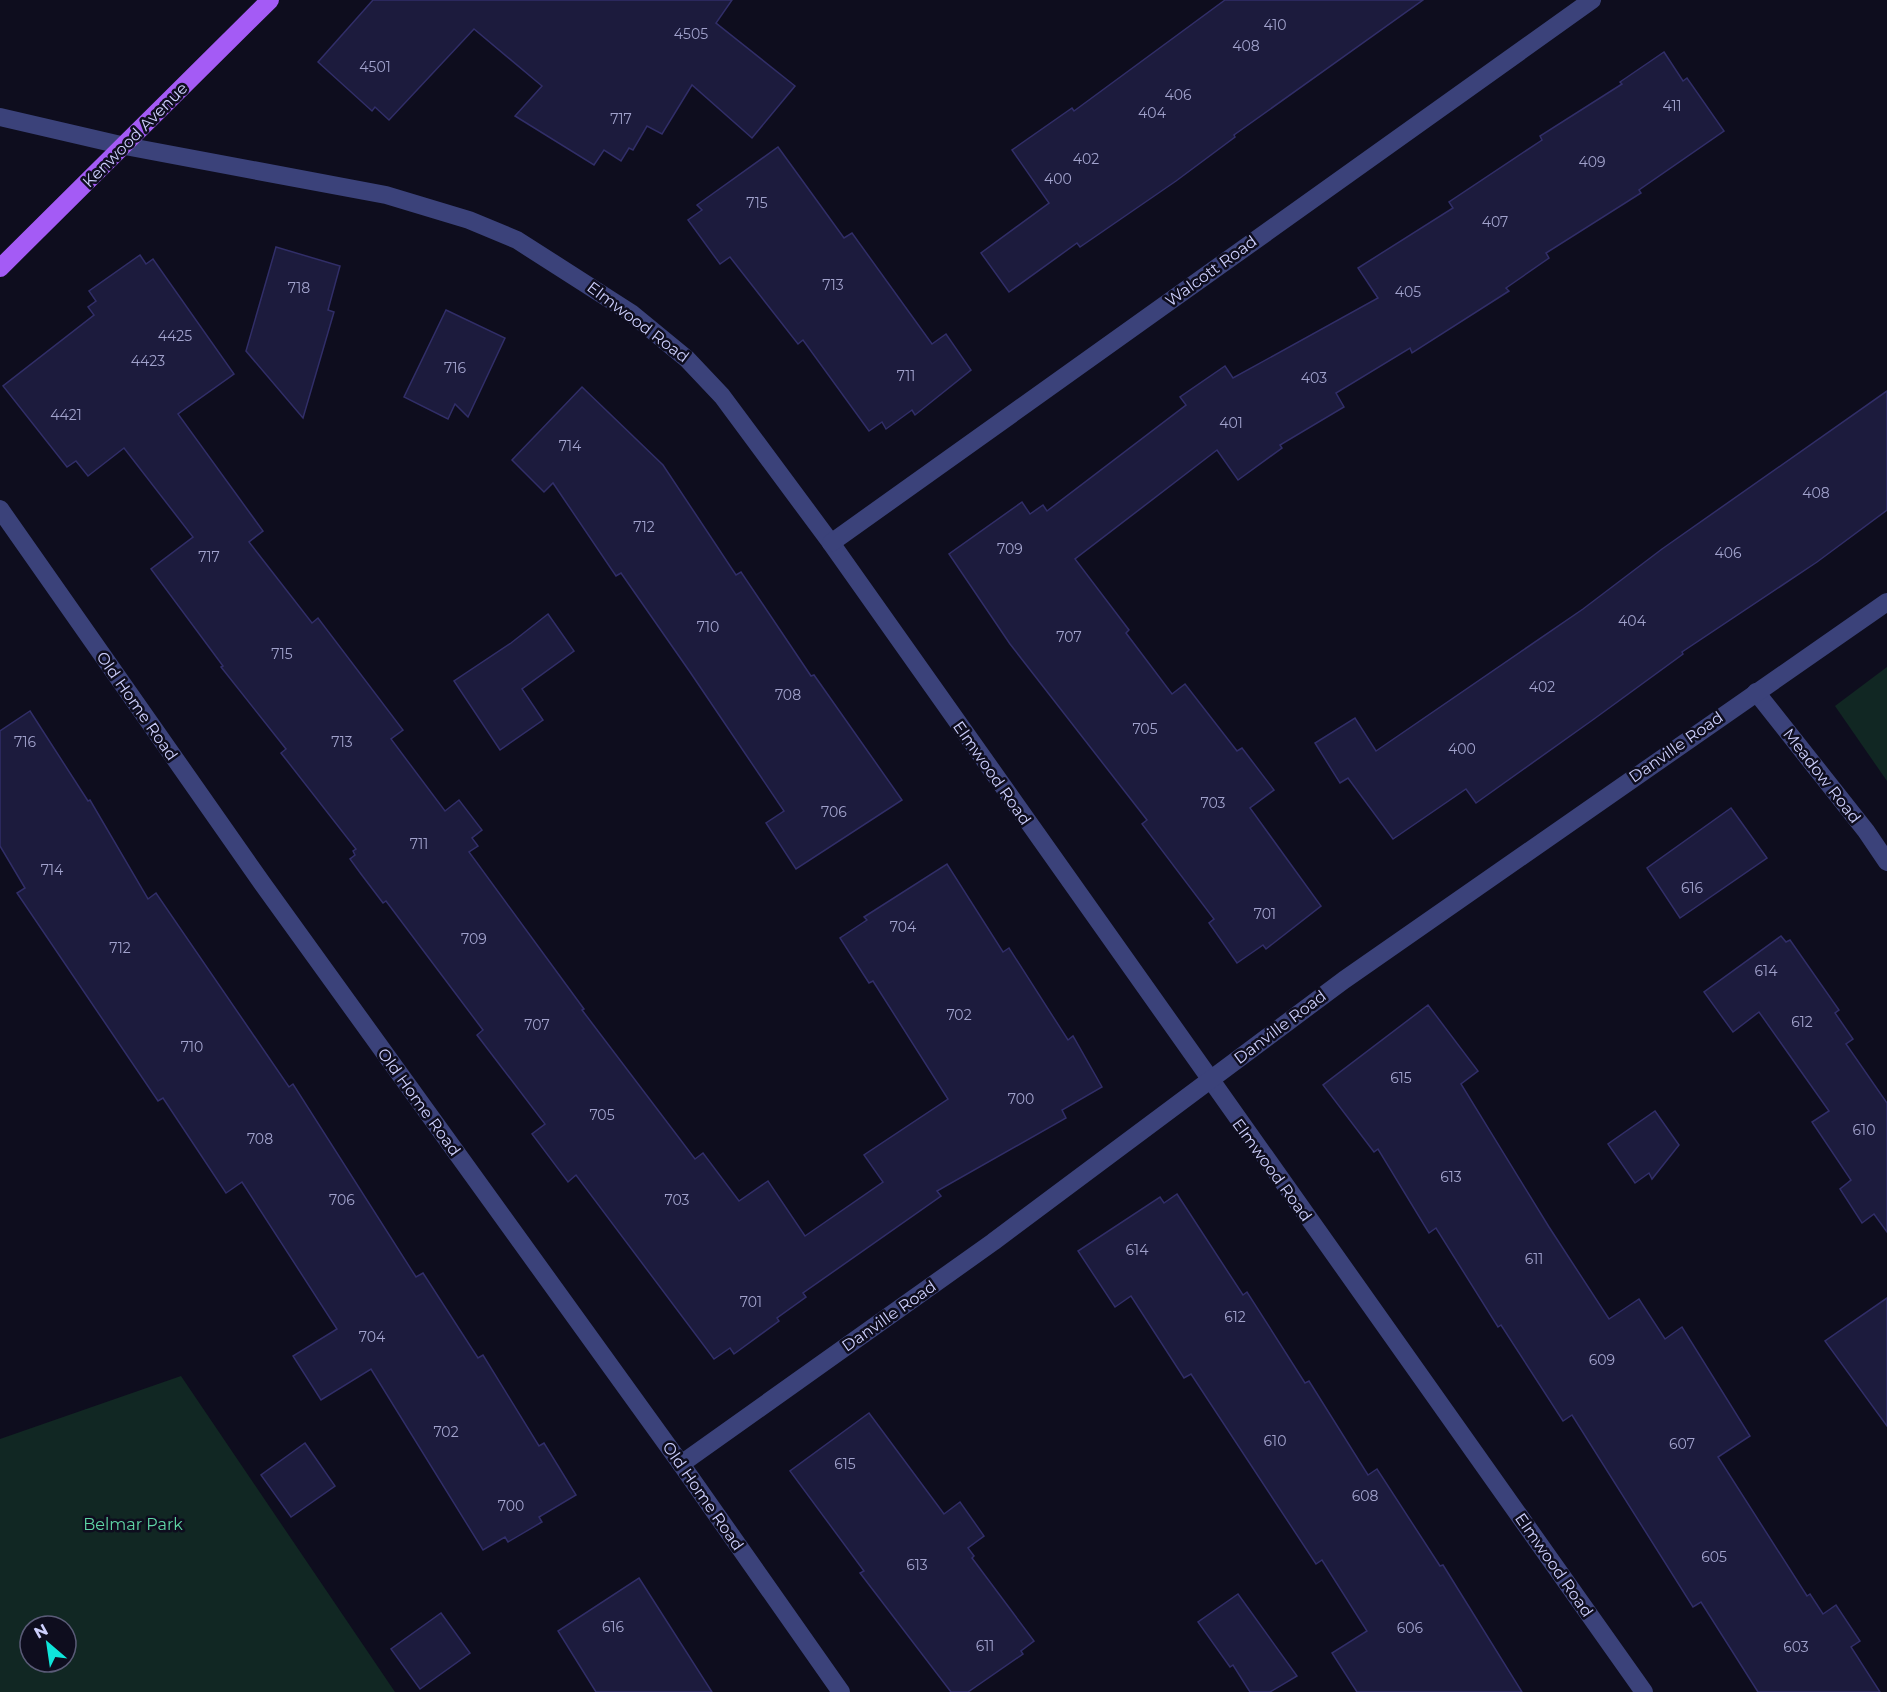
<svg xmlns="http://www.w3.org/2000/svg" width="1887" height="1692" font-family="Montserrat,sans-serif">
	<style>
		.green { fill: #112723; fill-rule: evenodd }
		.building { fill: #1c1b3d; stroke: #312e68; stroke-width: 1.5 }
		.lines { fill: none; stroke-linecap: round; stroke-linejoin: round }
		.minor { stroke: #3b427a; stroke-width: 18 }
		.major { stroke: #a45bf5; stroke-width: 18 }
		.labels { text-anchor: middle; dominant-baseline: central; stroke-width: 5; stroke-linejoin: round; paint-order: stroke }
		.number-label { font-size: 14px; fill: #a1a2cc }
		.street-label { font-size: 16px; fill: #cdcffc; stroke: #0e0d1e }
		.park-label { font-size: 16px; fill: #5fd6a6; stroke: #0e0d1e }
	</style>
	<rect width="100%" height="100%" fill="#0e0d1e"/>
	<g class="green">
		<polygon points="1887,667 1887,781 1835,706"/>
		<path d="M181,1376L395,1692H0V1439ZM30,1626H66V1662H30Z"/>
	</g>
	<g class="building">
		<polygon points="373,0 732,0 716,23 795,86 752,138 692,85 662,134 647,126 633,150 629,148 621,161 604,150 594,165 515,116 542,86 474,29 389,120 375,107 372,111 318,62"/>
		<polygon points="1225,0 1423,0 1234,135 1235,137 1176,181 1080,247 1077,243 1009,292 981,253 1049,203 1012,150 1072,108 1074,111"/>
		<polygon points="1664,52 1683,81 1687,78 1724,131 1639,190 1641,193 1546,253 1549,258 1506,288 1509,291 1412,353 1410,348 1336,393 1344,407 1280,445 1282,448 1238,480 1217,450 1075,559 1129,630 1126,633 1172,694 1185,684 1237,751 1242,748 1274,790 1250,808 1321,906 1266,949 1263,945 1237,963 1209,923 1214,919 1142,824 1147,820 1010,644 949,554 1022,502 1030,514 1043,505 1047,511 1186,405 1180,397 1225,366 1233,378 1378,298 1358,268 1453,208 1449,202 1542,140 1540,136 1622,84 1620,82"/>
		<polygon points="778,147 844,238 852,233 932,344 946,334 971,370 915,415 912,410 886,429 882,422 869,431 803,340 798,344 730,257 720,264 688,220 702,210 697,205"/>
		<polygon points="276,247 340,266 328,310 334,312 303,418 246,351"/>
		<polygon points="140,255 146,264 153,259 234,374 178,414 263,531 249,542 312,623 318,618 403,730 391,739 445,811 459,800 482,830 472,838 478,846 469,852 584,1009 582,1010 695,1159 703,1153 739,1201 768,1181 805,1236 883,1182 864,1155 948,1099 873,981 869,983 840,938 867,920 864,917 947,864 1003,952 1009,948 1068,1040 1073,1036 1102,1087 1062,1110 1066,1118 937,1191 941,1196 803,1293 806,1297 777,1318 779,1321 734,1354 730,1348 714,1359 576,1175 568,1182 532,1134 545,1124 477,1035 483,1030 386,901 383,903 361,874 350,859 355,855 353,851 356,849 281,753 286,749 221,667 223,666 151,569 193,537 124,448 88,476 76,461 67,467 3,386 94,315 88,307 96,301 89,291"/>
		<polygon points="446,310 505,338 468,417 455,404 448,419 404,397"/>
		<polygon points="582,387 663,465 736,575 741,572 811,676 814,675 902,800 796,869 766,823 784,811 690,672 621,573 616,576 553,483 544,492 512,460"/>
		<polygon points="1887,391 1887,510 1817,562 1682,652 1683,654 1594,719 1476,803 1466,789 1393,839 1348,778 1340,783 1315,743 1355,718 1376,751 1583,609 1662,549"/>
		<polygon points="548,614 574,651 522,689 543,720 500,750 454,681 511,643"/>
		<polygon points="30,711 88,801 90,800 148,899 156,893 289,1087 293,1084 416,1277 423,1273 478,1358 483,1355 539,1446 544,1443 576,1495 539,1517 542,1522 508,1542 505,1537 483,1550 371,1369 321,1400 293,1356 337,1329 242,1182 226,1193 163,1098 158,1101 17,893 25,888 0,846 0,731"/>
		<polygon points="1731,808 1767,858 1680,918 1647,868"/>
		<polygon points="1781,936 1786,942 1790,940 1839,1010 1835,1013 1853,1039 1846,1044 1887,1103 1887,1232 1874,1214 1862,1223 1840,1189 1851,1180 1812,1122 1829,1111 1759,1012 1733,1032 1704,992"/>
		<polygon points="1428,1005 1478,1071 1461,1084 1549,1227 1609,1319 1639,1299 1665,1339 1682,1327 1750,1436 1718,1457 1807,1596 1810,1594 1823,1614 1836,1605 1860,1641 1851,1647 1880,1692 1758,1692 1701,1602 1693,1607 1572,1415 1563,1421 1501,1325 1498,1327 1436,1228 1429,1233 1378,1149 1374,1152 1323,1085"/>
		<polygon points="1655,1111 1679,1145 1652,1179 1649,1173 1635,1183 1608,1144"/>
		<polygon points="1177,1194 1243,1295 1247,1292 1305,1383 1309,1381 1368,1475 1377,1469 1440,1566 1443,1565 1522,1692 1357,1692 1332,1653 1367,1631 1322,1560 1316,1564 1191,1374 1184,1378 1131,1296 1115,1307 1078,1251 1160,1197 1164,1203"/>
		<polygon points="1887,1298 1887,1426 1825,1341"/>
		<polygon points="869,1413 944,1514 960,1502 984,1536 968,1548 974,1556 972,1558 1034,1641 1021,1651 1023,1654 968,1692 951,1692 860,1573 864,1571 790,1471"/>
		<polygon points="305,1443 335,1486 291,1517 261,1475"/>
		<polygon points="639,1578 712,1692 596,1692 558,1631"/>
		<polygon points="1238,1594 1297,1676 1270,1692 1250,1692 1233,1665 1230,1667 1198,1622"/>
		<polygon points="441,1613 470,1653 420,1689 391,1649"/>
	</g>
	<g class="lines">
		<g class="minor">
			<polyline points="0,117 125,146 386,195 469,220 517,240 631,313 687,359 722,396 831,543 1644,1692"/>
			<polyline points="0,509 262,883 681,1464 841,1692"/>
			<polyline points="831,543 1592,0"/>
			<polyline points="1756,692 1866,831 1887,862"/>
			<polyline points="681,1464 993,1242 1344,980 1887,602"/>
		</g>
		<polyline class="major" points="0,268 270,0"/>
	</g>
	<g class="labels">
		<g class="number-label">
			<text x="1275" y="25">410</text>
			<text x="691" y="34">4505</text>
			<text x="1246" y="46">408</text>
			<text x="375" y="67">4501</text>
			<text x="1178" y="95">406</text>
			<text x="1672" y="106">411</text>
			<text x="1152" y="113">404</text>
			<text x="621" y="119">717</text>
			<text x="1086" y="159">402</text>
			<text x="1592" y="162">409</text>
			<text x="1058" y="179">400</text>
			<text x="757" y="203">715</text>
			<text x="1495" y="222">407</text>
			<text x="833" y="285">713</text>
			<text x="299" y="288">718</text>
			<text x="1408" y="292">405</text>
			<text x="175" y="336">4425</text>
			<text x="148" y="361">4423</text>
			<text x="455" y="368">716</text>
			<text x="906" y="376">711</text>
			<text x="1314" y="378">403</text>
			<text x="66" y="415">4421</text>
			<text x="1231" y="423">401</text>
			<text x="570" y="446">714</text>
			<text x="1816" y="493">408</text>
			<text x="644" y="527">712</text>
			<text x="1010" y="549">709</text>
			<text x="1728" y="553">406</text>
			<text x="209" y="557">717</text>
			<text x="1632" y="621">404</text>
			<text x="708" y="627">710</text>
			<text x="1069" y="637">707</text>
			<text x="282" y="654">715</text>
			<text x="1542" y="687">402</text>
			<text x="788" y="695">708</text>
			<text x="1145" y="729">705</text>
			<text x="25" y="742">716</text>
			<text x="342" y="742">713</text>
			<text x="1462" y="749">400</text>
			<text x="1213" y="803">703</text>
			<text x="834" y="812">706</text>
			<text x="419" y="844">711</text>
			<text x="52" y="870">714</text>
			<text x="1692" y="888">616</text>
			<text x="1265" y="914">701</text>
			<text x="903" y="927">704</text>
			<text x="474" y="939">709</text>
			<text x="120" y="948">712</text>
			<text x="1766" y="971">614</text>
			<text x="959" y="1015">702</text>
			<text x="1802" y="1022">612</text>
			<text x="537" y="1025">707</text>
			<text x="192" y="1047">710</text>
			<text x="1401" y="1078">615</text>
			<text x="1021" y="1099">700</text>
			<text x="602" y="1115">705</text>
			<text x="1864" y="1130">610</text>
			<text x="260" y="1139">708</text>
			<text x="1451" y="1177">613</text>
			<text x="342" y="1200">706</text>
			<text x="677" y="1200">703</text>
			<text x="1137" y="1250">614</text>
			<text x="1534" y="1259">611</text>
			<text x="751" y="1302">701</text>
			<text x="1235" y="1317">612</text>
			<text x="372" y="1337">704</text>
			<text x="1602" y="1360">609</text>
			<text x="446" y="1432">702</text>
			<text x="1275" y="1441">610</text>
			<text x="1682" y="1444">607</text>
			<text x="845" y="1464">615</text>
			<text x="1365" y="1496">608</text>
			<text x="511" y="1506">700</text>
			<text x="1714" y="1557">605</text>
			<text x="917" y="1565">613</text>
			<text x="613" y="1627">616</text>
			<text x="1410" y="1628">606</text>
			<text x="985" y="1646">611</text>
			<text x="1796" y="1647">603</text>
		</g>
		<g class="street-label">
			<text transform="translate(135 135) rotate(-45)">Kenwood Avenue</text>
			<text transform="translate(1211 271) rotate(-36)">Walcott Road</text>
			<text transform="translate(638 322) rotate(37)">Elmwood Road</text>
			<text transform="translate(137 706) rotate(55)">Old Home Road</text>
			<text transform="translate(1676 747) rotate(-35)">Danville Road</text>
			<text transform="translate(992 773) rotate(55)">Elmwood Road</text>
			<text transform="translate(1822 776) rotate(52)">Meadow Road</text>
			<text transform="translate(1280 1027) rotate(-37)">Danville Road</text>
			<text transform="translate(419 1102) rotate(54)">Old Home Road</text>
			<text transform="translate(1272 1170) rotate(54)">Elmwood Road</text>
			<text transform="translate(889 1316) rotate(-35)">Danville Road</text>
			<text transform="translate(703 1496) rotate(55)">Old Home Road</text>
			<text transform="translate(1554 1565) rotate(55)">Elmwood Road</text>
		</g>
		<g class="park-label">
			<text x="133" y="1524">Belmar Park</text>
		</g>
	</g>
	<g transform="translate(48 1644) rotate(331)"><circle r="28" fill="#0e0d1e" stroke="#5a5b77" stroke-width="1.5"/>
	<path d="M0-4.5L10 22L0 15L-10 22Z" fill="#0fe6da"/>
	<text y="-9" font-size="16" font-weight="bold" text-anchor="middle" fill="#cdcffc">N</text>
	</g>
</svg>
